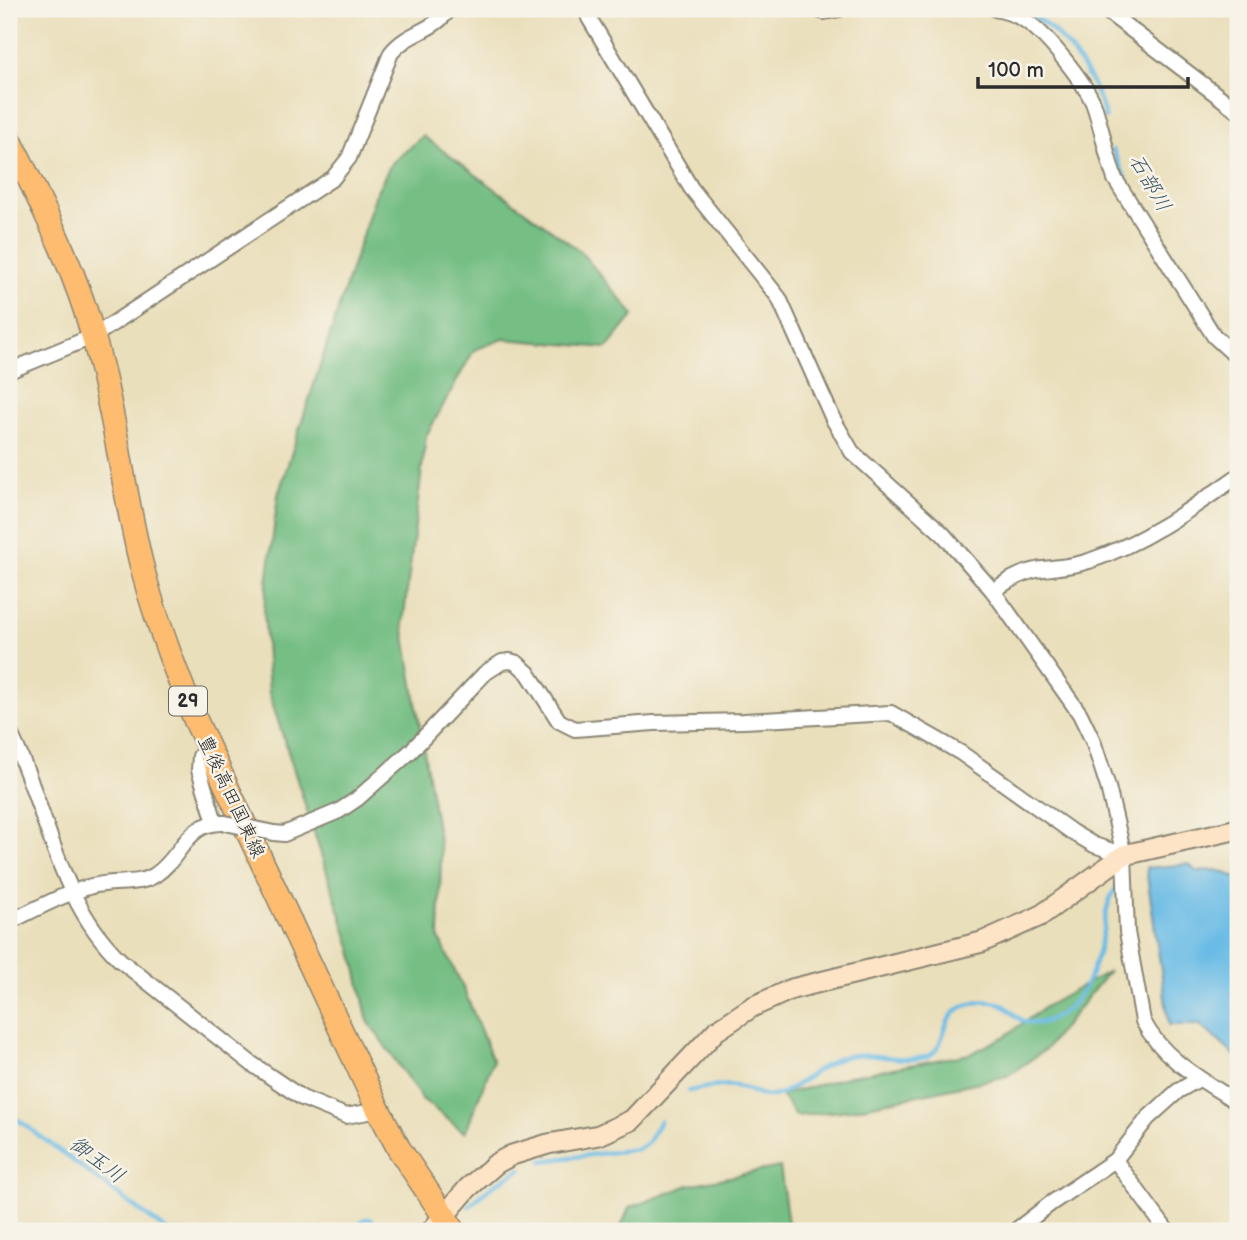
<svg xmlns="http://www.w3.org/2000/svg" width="1247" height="1240" font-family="'Balsamiq Sans','Klee One',sans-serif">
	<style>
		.forest { fill: #75be84; stroke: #507458; stroke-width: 2 }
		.water { fill: #6abce6; stroke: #4a7488; stroke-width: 2 }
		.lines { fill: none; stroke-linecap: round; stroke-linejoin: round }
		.stream { stroke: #6abce6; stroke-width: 4.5 }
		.street-casing { stroke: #8a8573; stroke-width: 18 }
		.secondary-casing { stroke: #8a8573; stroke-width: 23 }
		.primary-casing { stroke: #8a8573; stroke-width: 26 }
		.street { stroke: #fff; stroke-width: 14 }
		.secondary { stroke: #fee4c6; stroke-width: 19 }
		.primary { stroke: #fdbc70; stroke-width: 23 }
		.street-bridge-casing { stroke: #8a8573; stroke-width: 18; stroke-linecap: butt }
		.street-bridge { stroke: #fff; stroke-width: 14 }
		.labels { text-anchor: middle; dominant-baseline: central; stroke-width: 5; stroke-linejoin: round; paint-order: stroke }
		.shield { fill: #f7f3e8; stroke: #686764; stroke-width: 2 }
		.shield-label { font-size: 18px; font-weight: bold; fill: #2b2b2b }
		.street-label { font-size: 19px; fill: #2b2b2b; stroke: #f7f3e8 }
		.water-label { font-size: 21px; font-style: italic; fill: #3e5663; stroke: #f7f3e8 }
	</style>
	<rect width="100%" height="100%" fill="#f7f3e8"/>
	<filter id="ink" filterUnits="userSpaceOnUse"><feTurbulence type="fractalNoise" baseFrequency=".0143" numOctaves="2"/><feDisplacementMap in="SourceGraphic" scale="14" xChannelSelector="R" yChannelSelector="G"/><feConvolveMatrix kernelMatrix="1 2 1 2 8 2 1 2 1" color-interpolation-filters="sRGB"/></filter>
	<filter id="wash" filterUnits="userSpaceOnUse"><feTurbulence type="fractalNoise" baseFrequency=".00686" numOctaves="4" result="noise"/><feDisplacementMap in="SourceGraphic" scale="28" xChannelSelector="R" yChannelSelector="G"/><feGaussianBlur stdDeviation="1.57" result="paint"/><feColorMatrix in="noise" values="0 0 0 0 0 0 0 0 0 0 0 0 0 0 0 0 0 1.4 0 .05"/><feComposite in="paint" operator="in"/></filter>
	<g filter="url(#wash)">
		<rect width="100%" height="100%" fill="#eadfbb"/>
		<g class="forest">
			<polygon points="423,136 580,251 634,315 607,348 503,339 474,350 426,436 403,624 441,853 439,938 462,985 493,1061 465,1133 422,1099 368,1021 352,950 269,693 264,608 278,495 376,193 391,164"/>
			<polygon points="1109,971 1046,1049 1007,1076 849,1110 796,1116 781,1095 850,1076 970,1054 1004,1037 1045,1007"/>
			<polygon points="780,1167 789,1231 619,1231 629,1208 689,1185"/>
		</g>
		<polygon class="water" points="1189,864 1196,871 1217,870 1238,878 1238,1058 1200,1025 1169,1025 1146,868"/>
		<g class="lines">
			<g class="stream">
				<path d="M1023,12C1060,25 1097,81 1105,118"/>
				<path d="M1113,150C1138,214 1186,275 1224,332L1238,346"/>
				<path d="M689,1091C704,1088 721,1084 736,1086C749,1088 758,1097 772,1096C789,1095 820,1064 841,1058C868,1049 898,1064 925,1057C952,1049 933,1011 975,1003C982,1001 994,1001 1001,1004C1007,1006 1012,1013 1017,1017C1033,1030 1056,1020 1069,1007C1086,991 1096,963 1101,941C1106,922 1104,903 1118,886"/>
				<polyline points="9,1113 167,1231"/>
				<polyline points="542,1161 638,1149 648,1142 660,1121"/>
				<polyline points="469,1206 492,1186 521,1169"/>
				<polyline points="353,1231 365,1219 370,1219 384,1231"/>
			</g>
		</g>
	</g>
	<g filter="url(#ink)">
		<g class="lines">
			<defs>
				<g id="street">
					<path d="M586,9L589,18L691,188L779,298L833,419L852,452L943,534L993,591L1080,714L1093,741L1108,787L1124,855L1127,932L1143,1021C1163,1060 1203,1080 1238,1103"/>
					<polyline points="814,9 824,12 840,9"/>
					<path d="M995,9C1004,11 1013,13 1021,18C1043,29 1085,82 1094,105C1102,129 1106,154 1115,179L1214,336L1238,358"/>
					<polyline points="1104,9 1238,111"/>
					<path d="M9,371L94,336L333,178L349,158L391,53C408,31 434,32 449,9"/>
					<path d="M993,591C1006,582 1020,573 1036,570C1054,567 1072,567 1089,561C1144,543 1191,509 1238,476"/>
					<path d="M9,731C48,808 56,899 121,961L252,1064L302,1098L346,1116L368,1112L377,1107"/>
					<polyline points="208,748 200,756 199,770 215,822"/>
					<polyline points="274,833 284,834 339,811 357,799 411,751 485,673 502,662 510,661 517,663 528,673 559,721 575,729 654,723 744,721 891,713 961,753 1072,832 1094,845 1124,855"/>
					<path d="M9,922C36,909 63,894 92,886C112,880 139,886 155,875C183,857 185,821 225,823"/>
					<polyline points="1115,1160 1167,1231"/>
					<polyline points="1015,1231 1050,1204 1115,1160 1148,1118 1178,1091 1199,1079"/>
				</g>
				<polyline id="secondary" points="431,1231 468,1188 497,1163 512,1155 548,1144 599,1135 632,1120 716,1031 752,1007 792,989 982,942 1040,916 1124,855 1238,829"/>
				<path id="primary" d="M9,138C41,203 75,268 94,339C115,413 123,489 141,563C154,616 174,668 195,719L377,1107L399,1149L454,1231"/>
			</defs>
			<use href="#street" class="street-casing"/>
			<use href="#secondary" class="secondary-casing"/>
			<use href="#primary" class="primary-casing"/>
			<use href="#street" class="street"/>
			<use href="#secondary" class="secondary"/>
			<use href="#primary" class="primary"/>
			<defs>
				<polyline id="street-bridge" points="225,823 274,833"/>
			</defs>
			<use href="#street-bridge" class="street-bridge-casing"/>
			<use href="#street-bridge" class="street-bridge"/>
		</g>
	</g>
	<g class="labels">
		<rect class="shield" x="169" y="686.5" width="38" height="29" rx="5"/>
		<g class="shield-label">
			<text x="188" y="701">29</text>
		</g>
		<g class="street-label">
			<text transform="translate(231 797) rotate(65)">豊後高田国東線</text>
		</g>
		<g class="water-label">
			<text transform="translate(1150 183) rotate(60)">石部川</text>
			<text transform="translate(97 1160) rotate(37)">御玉川</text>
		</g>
	</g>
	<rect width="1247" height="1240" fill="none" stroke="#f7f3e8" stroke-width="35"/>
	<path d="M978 77v10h210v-10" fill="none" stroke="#2b2b2b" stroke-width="3.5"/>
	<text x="988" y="77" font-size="21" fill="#2b2b2b" stroke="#f7f3e8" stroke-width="5" paint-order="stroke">100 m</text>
</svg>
